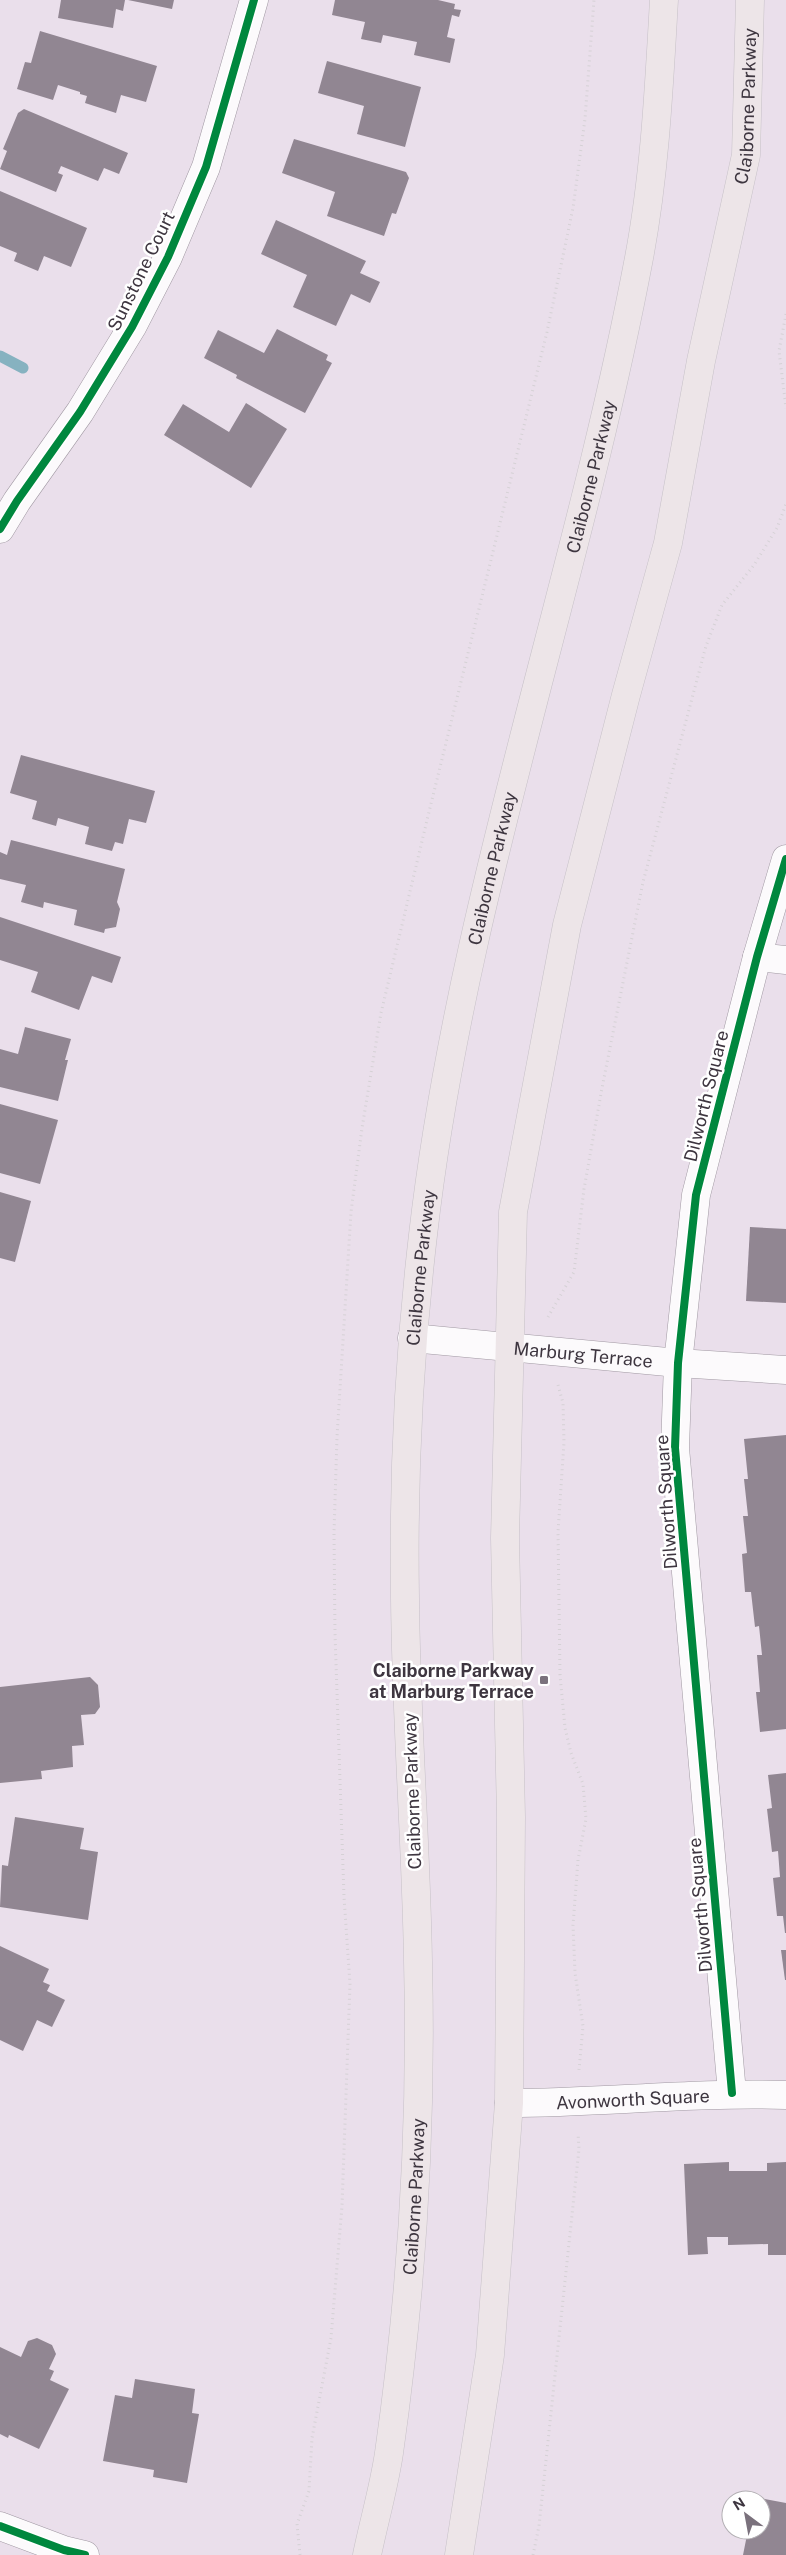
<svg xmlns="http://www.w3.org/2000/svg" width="786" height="2555" font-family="'Public Sans',sans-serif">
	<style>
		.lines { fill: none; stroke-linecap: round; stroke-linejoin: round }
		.stream { stroke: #86b2c0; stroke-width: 11 }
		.building { fill: #918692 }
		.minor-casing { stroke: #a098a2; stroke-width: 29 }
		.major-casing { stroke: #c6c0c7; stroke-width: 29 }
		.path { stroke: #d5d1d5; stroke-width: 3; stroke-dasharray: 1 4; stroke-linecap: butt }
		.minor { stroke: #fcfafc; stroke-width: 28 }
		.major { stroke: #ede5e8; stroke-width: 28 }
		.cycleway-casing { stroke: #fff; stroke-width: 11 }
		.cycleway { stroke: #00873e; stroke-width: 8 }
		.poi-dot { fill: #7a717c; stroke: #fff; stroke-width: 2 }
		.labels { text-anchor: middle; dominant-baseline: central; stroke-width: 5; stroke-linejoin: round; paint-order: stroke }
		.street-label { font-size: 18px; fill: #3e3640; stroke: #fff }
		.poi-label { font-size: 18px; font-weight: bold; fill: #3e3640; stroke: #fff; text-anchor: end }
	</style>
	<rect width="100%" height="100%" fill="#eadfeb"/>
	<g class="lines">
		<polyline class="stream" points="0,356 23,368"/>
	</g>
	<g class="building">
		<polygon points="61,0 125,0 123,11 116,9 113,28 58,18"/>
		<polygon points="128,0 174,0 172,9"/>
		<polygon points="335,0 438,0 455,4 454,9 461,10 459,17 452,15 447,37 455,39 450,63 414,55 417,42 383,35 381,43 361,39 365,22 332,15"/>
		<polygon points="40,31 157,66 146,102 121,95 116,113 85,103 87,96 80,94 80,92 58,85 53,100 17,89 25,62 31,63"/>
		<polygon points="327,61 421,87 405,147 357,134 364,106 318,93"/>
		<polygon points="24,109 128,153 119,174 104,168 98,181 61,166 58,173 63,175 56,192 0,169 7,151 3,149 18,113"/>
		<polygon points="294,139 406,172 409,178 396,214 392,213 384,236 327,216 335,192 282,173"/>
		<polygon points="0,191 87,228 71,267 44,256 38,271 14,261 17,253 0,246"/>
		<polygon points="276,220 366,261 360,273 380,282 370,303 351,294 336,326 293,307 307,275 261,254"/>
		<polygon points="277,329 328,355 326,360 332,363 305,413 236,378 237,375 204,358 218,330 264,353"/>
		<polygon points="246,403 287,429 251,488 164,435 183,404 229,432"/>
		<polygon points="21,755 155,791 146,823 129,819 123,844 115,842 112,851 85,844 89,827 58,818 56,826 32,819 37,801 10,793"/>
		<polygon points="11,840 125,869 117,902 120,909 116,927 105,929 104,933 74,925 77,910 44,902 43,908 21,902 26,885 0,879 0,852 7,855"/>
		<polygon points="0,917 121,957 112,983 92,976 79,1010 31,992 38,972 0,960"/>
		<polygon points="25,1027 71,1039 65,1060 68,1060 58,1101 0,1087 0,1049 18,1054"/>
		<polygon points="0,1104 58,1120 40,1184 0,1173"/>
		<polygon points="0,1192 31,1201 15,1262 0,1258"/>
		<polygon points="750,1227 786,1229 786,1303 746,1301"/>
		<polygon points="786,1435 786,1729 760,1732 756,1692 760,1692 757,1655 762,1655 759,1626 755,1627 751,1592 745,1592 742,1554 747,1553 743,1516 748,1516 744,1479 748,1479 744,1439"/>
		<polygon points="90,1677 98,1685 100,1707 95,1714 81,1715 84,1745 72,1746 73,1767 41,1771 42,1779 0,1783 0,1687"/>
		<polygon points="786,1773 786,1933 785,1933 783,1916 777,1916 773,1878 780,1877 778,1851 772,1852 767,1809 772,1808 768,1775"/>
		<polygon points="15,1817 84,1828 80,1849 98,1852 88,1920 0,1907 2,1865 8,1866"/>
		<polygon points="0,1946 49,1969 43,1982 50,1985 47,1991 65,2000 52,2027 37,2020 23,2051 0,2040"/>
		<polygon points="781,1950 786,1950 786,1980 785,1980"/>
		<polygon points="729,2162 729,2171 767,2171 767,2163 786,2162 786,2255 768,2255 768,2244 728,2245 728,2237 707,2237 708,2254 688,2255 684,2164"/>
		<polygon points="37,2338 52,2345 56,2354 49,2369 54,2371 50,2380 69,2389 39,2449 9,2435 8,2438 0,2434 0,2347 21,2357 28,2341"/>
		<polygon points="135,2379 195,2389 192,2413 199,2414 187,2483 153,2477 154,2470 103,2461 115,2395 132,2398"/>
		<polygon points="754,2497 786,2503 786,2555 743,2555 748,2530 761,2530 761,2500 753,2500"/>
	</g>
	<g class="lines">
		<defs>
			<g id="minor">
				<polyline points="0,529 17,501 80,412 132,327 168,257 206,167 254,0"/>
				<polyline points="757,957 786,960"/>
				<path id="s1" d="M412,1338L678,1363L786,1370"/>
				<polyline points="732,2093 675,1448 678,1363 696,1195 757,957 786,859"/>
				<path id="s2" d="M509,2103C601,2103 693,2092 786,2095"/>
				<polyline points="0,2526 64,2550 85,2555"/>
			</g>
			<g id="major">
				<path id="s3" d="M367,2555C374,2521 384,2487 389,2453C412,2291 422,2125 418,1961C416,1840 406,1719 405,1598C403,1476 409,1355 423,1235C461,902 577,586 639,258C655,173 659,86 664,0"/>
				<path id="s4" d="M459,2555L490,2355L509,2103L511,1817L505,1538L513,1212L567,925L626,695L668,543L701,361L746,155L750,0"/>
			</g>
		</defs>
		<use href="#minor" class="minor-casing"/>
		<use href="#major" class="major-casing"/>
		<g class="path">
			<polyline points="786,314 779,351 786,408"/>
			<polyline points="548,1317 574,1272 584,1189 602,1088 643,882 706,646 722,605 754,565 777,528 786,504"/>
			<polyline points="558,1385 563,1403 564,1442 558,1532 560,1675 565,1728 571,1753 583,1784 586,1819 578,1860 573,1925 575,1973 583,2026 579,2070"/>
			<polyline points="300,2555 297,2524 309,2491 312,2438 331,2338 342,2206 350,1984 344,1897 335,1634 334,1533 337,1437 351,1212 362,1128 381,1013 428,816 547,332 573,208 585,119 594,0"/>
			<polyline points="533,2555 539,2526 579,2149 578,2133"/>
		</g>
		<use href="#minor" class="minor"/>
		<use href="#major" class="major"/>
		<defs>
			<g id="cycleway">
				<polyline points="0,529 17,501 80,412 132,327 168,257 206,167 254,0"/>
				<polyline points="732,2093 675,1448 678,1363 696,1195 757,957 786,859"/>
				<polyline points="0,2526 64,2550 85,2555"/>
			</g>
		</defs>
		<use href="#cycleway" class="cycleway-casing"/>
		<use href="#cycleway" class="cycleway"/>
	</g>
	<rect class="poi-dot" x="539" y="1675" width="10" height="10" rx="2.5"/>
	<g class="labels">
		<g class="street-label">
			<text stroke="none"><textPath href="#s4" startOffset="2478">Claiborne Parkway</textPath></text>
			<text transform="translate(141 271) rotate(-64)">Sunstone Court</text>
			<text stroke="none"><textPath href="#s3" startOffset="2102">Claiborne Parkway</textPath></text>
			<text stroke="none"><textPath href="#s3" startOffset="1698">Claiborne Parkway</textPath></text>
			<text transform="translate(706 1096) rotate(-76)">Dilworth Square</text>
			<text stroke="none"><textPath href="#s3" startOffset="1292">Claiborne Parkway</textPath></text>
			<text stroke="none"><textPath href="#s1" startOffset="172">Marburg Terrace</textPath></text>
			<text transform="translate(666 1502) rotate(-94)">Dilworth Square</text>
			<text transform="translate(412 1791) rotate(-92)">Claiborne Parkway</text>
			<text transform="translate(700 1905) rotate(-95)">Dilworth Square</text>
			<text stroke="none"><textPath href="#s2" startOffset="124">Avonworth Square</textPath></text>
			<text stroke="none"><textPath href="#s3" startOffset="362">Claiborne Parkway</textPath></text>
		</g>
		<g class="poi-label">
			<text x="534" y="1670">Claiborne Parkway<tspan x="534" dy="21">at Marburg Terrace</tspan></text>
		</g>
	</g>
	<g transform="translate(746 2515) rotate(328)"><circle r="24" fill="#ffffff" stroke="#b2afb3"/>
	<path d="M0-4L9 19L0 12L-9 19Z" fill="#7a717c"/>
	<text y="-8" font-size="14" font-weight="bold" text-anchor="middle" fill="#3e3640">N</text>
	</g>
</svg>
